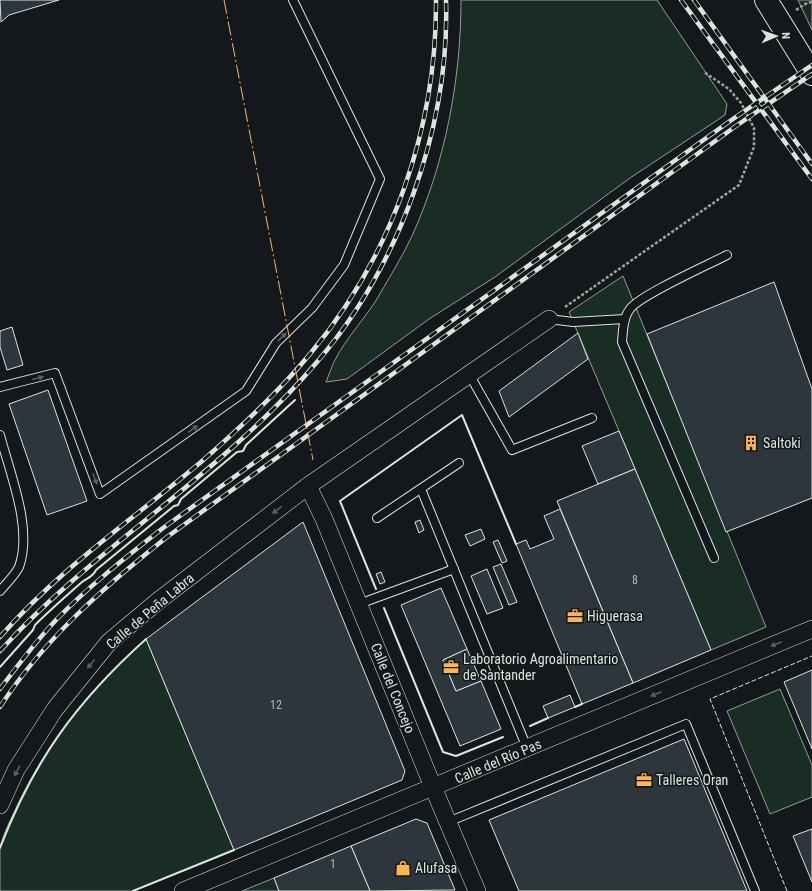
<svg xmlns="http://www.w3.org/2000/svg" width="812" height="891" font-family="'Roboto Condensed',sans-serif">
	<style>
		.green { fill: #1a2d24; stroke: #939e99 }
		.building { fill: #2c363c; stroke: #d8e6dc }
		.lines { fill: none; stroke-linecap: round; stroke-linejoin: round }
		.lane-casing { stroke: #d8e6dc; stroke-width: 10 }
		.street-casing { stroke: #d8e6dc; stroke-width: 18 }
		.highway-casing { stroke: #d8e6dc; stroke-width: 24 }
		.path { stroke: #9da8a2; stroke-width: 2.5; stroke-dasharray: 3 2; stroke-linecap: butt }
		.lane { stroke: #14181c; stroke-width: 8 }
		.street { stroke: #14181c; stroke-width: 17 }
		.highway { stroke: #14181c; stroke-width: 22 }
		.rail-casing { stroke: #d8e6dc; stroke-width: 4.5 }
		.rail { stroke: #14181c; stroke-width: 3; stroke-dasharray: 9; stroke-linecap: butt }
		.fence { stroke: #d8e6dc; stroke-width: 1; stroke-dasharray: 5 2; stroke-linecap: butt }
		.wall { stroke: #d8e6dc; stroke-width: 2 }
		.power { stroke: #ffb74d; stroke-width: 1; stroke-dasharray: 14 3 2 3; stroke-linecap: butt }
		.oneway { fill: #59605f }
		.labels { text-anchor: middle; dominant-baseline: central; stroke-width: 3; stroke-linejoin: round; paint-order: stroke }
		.number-label { font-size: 12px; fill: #adbab4 }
		.poi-label { font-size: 14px; fill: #d8e6dc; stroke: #14181c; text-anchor: start }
		.street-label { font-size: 14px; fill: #d8e6dc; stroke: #14181c }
	</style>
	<rect width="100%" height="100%" fill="#14181c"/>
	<g class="green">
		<path d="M461,0H657L727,104L725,115L630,178L495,277L429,319L347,379L326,382C329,375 331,368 334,362C346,337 368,316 381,292C392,273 403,255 412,236C445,163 461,80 461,0Z"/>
		<polygon points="798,0 812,0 812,30"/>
		<polygon points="623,276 766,627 711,650 569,312"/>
		<path d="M146,639L234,850L133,891H0C0,878 0,862 0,848C3,834 11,819 17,806C48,740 93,687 146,639Z"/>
		<polygon points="780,689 812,765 812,797 770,814 727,711"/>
		<polygon points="274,878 279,891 242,891"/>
	</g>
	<g class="building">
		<polygon points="0,0 59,0 9,15 1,22"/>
		<polygon points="774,282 812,389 812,498 726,532 647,334"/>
		<polygon points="12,327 23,365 7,370 0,347 0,331"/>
		<polygon points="578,333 588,359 509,417 499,391"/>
		<polygon points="48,390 87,501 47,515 9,404"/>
		<polygon points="619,431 635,469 598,484 582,446"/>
		<polygon points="635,469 711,650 633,683 557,501"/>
		<polygon points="560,509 633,683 582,704 516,544 526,540 530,549 554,539 544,516"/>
		<polygon points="420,520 424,530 419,533 415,522"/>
		<polygon points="303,522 405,771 402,780 234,850 146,639"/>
		<polygon points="481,529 485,539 470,546 465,535"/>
		<polygon points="498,540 507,561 502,563 493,542"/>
		<polygon points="501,564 517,602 509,605 493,567"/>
		<polygon points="487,569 503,608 487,614 471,576"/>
		<polygon points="381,572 385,582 380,584 376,574"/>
		<polygon points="441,588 467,649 443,660 456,691 481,681 501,729 460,746 401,605"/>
		<polygon points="467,649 481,681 456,691 443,660"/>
		<polygon points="812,670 812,749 784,682"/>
		<polygon points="570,695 575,707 548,718 543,706"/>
		<polygon points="684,739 747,891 519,891 489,820"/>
		<polygon points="416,819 427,823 455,890 370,891 351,846"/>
		<polygon points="812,829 812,882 793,836"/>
		<polygon points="351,846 370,891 279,891 274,878"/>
	</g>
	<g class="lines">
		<defs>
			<g id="lane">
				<polyline points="549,319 573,322 625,319"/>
				<polyline points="469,374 512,450 592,418"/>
				<polyline points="0,387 55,373 100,494 246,391 276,343 312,308 344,265 380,179 293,0"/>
				<path d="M0,435C10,474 33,528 19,567C15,575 6,584 0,591"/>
				<polyline points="421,489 527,748"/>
				<polyline points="377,518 459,463"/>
				<path d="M714,558L622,342C623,331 623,318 630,309C640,295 708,265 727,255"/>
				<polyline points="359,604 454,569"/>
				<polyline points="448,822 686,724 755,891"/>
			</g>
			<g id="street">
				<polyline points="308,486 324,519 433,787 477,891"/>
				<polyline points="0,805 16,770 55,709 109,642 158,601 308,486 549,319"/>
				<polyline points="183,891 812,629"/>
			</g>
			<polyline id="highway" points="766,0 812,74"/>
		</defs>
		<use href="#lane" class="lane-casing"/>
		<use href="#street" class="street-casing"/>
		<use href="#highway" class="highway-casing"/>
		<g class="path">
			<polyline points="796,10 807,3 812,2"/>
			<polyline points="565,307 739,185 754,147 754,128 741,103 729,89 704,72"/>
		</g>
		<use href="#lane" class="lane"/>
		<use href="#street" class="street"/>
		<use href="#highway" class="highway"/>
		<defs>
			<g id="rail">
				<polyline points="681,0 812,179"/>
				<polyline points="694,0 812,164"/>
				<path d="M0,637C58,570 133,519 201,462C240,428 277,394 310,354C392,256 437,128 436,0"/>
				<path d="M0,651C73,570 165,510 245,436C270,413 295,388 317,362C399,267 450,126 446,0"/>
				<path d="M0,689C18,665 36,641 56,620C89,586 126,557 163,528L730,121L812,65"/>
				<path d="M0,707C44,639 104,587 167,537L736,126L812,74"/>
			</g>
		</defs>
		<use href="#rail" class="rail-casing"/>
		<use href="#rail" class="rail"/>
		<polyline class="fence" points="787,891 710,699 812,656"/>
		<g class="wall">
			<polyline points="376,589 340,501 462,415 516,544"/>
			<polyline points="384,608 443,752 456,756 503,737"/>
			<path d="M0,667L33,630L35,625C50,610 66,596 82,582C87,578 93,577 96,570L174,506L178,505L181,499L237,452L243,451L246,445L295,400"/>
			<polyline points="575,707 582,704"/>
			<polyline points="530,726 548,718"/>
			<path d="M0,848C34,760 76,702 146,639"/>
			<polyline points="133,891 234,850"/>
		</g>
		<polyline class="power" points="224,0 313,460"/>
	</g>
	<defs><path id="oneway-solid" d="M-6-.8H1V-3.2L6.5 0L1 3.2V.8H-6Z"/></defs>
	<g class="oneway">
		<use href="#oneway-solid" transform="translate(282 337) rotate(-44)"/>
		<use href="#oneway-solid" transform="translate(38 378) rotate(-14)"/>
		<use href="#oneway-solid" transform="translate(193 429) rotate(-35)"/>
		<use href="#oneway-solid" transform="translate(95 479) rotate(69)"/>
		<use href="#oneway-solid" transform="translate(277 510) rotate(142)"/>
		<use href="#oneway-solid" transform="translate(776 644) rotate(157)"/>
		<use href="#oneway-solid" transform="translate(91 664) rotate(129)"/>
		<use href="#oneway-solid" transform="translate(656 694) rotate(157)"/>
		<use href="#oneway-solid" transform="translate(17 771) rotate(119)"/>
	</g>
	<defs>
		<symbol id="building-bare" viewBox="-9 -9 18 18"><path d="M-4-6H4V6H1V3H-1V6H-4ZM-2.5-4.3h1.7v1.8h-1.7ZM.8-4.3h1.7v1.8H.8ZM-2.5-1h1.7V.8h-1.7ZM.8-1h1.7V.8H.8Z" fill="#ffb74d" stroke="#14181c" stroke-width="2.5" paint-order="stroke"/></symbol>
		<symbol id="office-bare" viewBox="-9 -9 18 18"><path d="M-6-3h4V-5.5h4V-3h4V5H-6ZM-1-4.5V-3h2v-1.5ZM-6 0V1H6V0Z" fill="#ffb74d" stroke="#14181c" stroke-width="2.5" paint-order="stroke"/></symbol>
		<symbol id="shop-bare" viewBox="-9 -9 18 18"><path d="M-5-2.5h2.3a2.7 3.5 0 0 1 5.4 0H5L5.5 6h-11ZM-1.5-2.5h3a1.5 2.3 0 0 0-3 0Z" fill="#ffb74d" stroke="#14181c" stroke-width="2.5" paint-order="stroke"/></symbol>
	</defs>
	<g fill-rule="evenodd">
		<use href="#building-bare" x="740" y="432" width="22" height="22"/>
		<use href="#office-bare" x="564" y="605" width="22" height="22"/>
		<use href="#office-bare" x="440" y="656" width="22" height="22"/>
		<use href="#office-bare" x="633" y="769" width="22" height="22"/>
		<use href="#shop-bare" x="392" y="857" width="22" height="22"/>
	</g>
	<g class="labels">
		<g class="number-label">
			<text x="635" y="580">8</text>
			<text x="276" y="705">12</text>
			<text x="333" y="864">1</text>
		</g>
		<g class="poi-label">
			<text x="763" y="443">Saltoki</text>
			<text x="587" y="616">Higuerasa</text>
			<text x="463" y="659">Laboratorio Agroalimentario<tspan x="463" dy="16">de Santander</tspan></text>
			<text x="656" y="780">Talleres Oran</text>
			<text x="415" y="868">Alufasa</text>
		</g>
		<g class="street-label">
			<text transform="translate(150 611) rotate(-40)">Calle de Peña Labra</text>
			<text transform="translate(393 688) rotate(68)">Calle del Concejo</text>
			<text transform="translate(498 761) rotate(-23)">Calle del Río Pas</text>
		</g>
	</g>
	<g transform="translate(776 36) rotate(88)" stroke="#14181c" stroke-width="3" paint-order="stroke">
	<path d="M0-3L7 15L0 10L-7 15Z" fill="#d8e6dc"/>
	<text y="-6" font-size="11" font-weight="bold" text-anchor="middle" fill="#d8e6dc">N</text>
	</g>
</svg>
